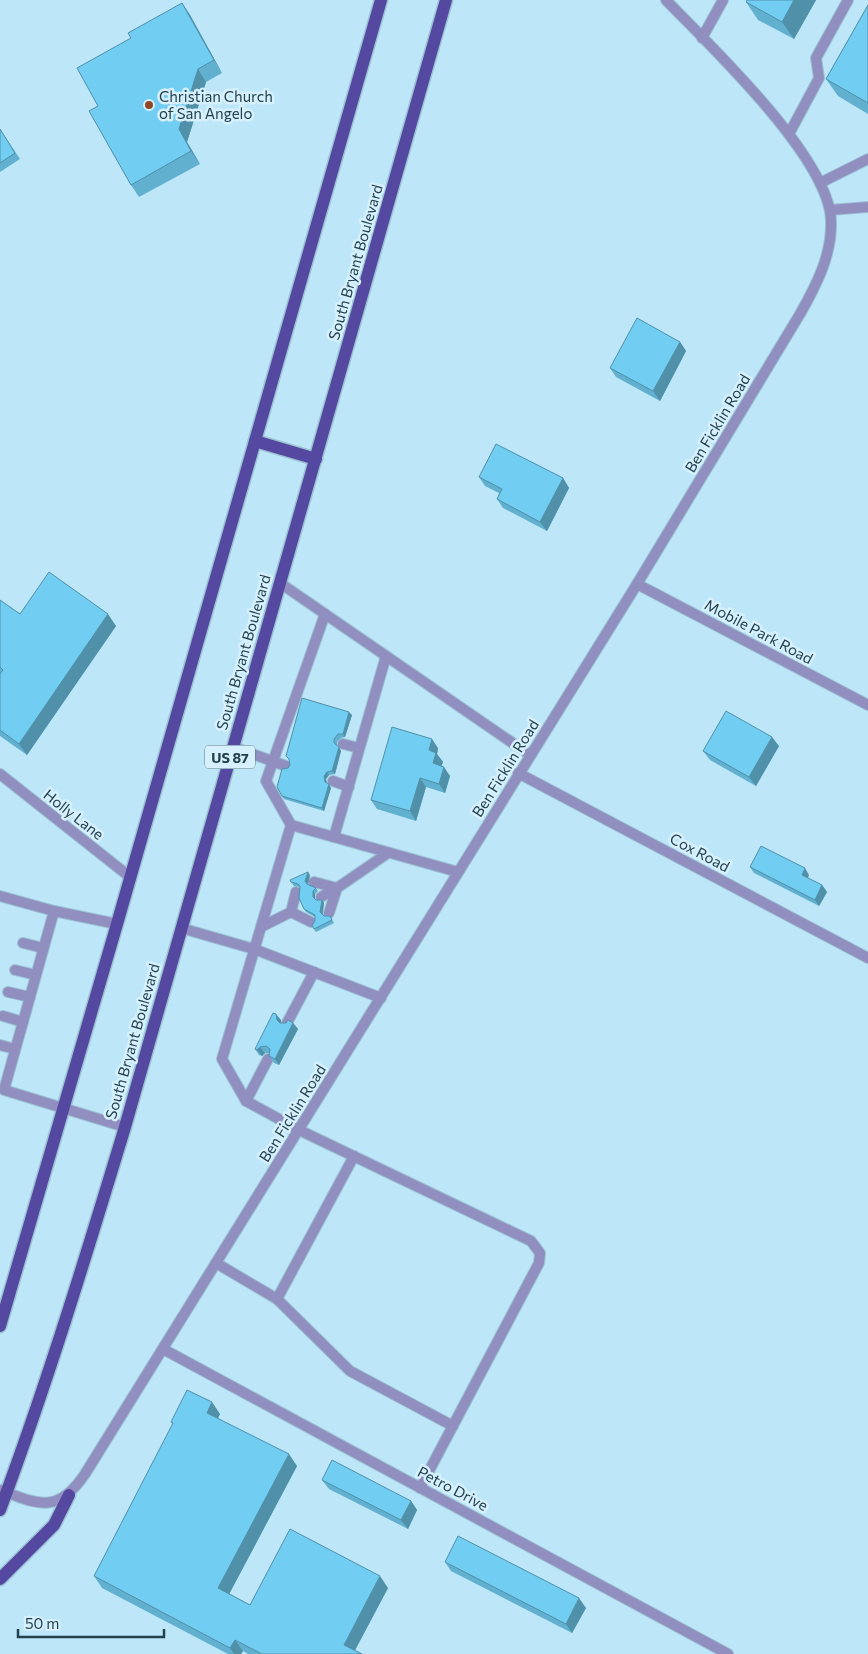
<svg xmlns="http://www.w3.org/2000/svg" width="868" height="1654" font-family="Commissioner,sans-serif">
	<style>
		.lines { fill: none; stroke-linecap: round; stroke-linejoin: round }
		.service-casing { stroke: #9bc2d3; stroke-width: 12 }
		.minor-casing { stroke: #9bc2d3; stroke-width: 12 }
		.tertiary-casing { stroke: #9bc2d3; stroke-width: 12 }
		.primary-casing { stroke: #9bc2d3; stroke-width: 15 }
		.service { stroke: #918fc0; stroke-width: 10 }
		.minor { stroke: #918fc0; stroke-width: 10 }
		.tertiary { stroke: #918fc0; stroke-width: 10 }
		.primary { stroke: #5548a0; stroke-width: 12 }
		.wall { fill: #62b0d0 }
		.shaded-wall { fill: #5090a9 }
		.building { fill: #72cdf2; stroke: #5090a9 }
		.poi-dot { fill: #8f4823; stroke: #d6f1fd; stroke-width: 2 }
		.labels { text-anchor: middle; dominant-baseline: central; stroke-width: 5; stroke-linejoin: round; paint-order: stroke }
		.shield { fill: #d6f1fd; stroke: #597682; stroke-width: 1 }
		.shield-label { font-size: 14px; font-weight: bold; fill: #23414d }
		.poi-label { font-size: 15px; fill: #23414d; stroke: #d6f1fd; text-anchor: start }
		.street-label { font-size: 15px; fill: #23414d; stroke: #d6f1fd }
	</style>
	<rect width="100%" height="100%" fill="#bde7f9"/>
	<g class="lines">
		<defs>
			<g id="service">
				<polyline points="702,38 723,0"/>
				<polyline points="789,134 819,78 816,58 848,0"/>
				<polyline points="820,183 868,159"/>
				<polyline points="280,583 530,755"/>
				<polyline points="637,584 868,705"/>
				<polyline points="343,744 359,748"/>
				<polyline points="233,747 286,766"/>
				<polyline points="0,774 130,877"/>
				<polyline points="333,781 349,787"/>
				<polyline points="291,825 266,781 325,614"/>
				<polyline points="334,837 386,656"/>
				<polyline points="314,882 337,888"/>
				<polyline points="0,896 54,911"/>
				<polyline points="321,897 337,888"/>
				<polyline points="291,912 296,892"/>
				<polyline points="329,913 337,888 388,853"/>
				<polyline points="117,924 54,911 4,1090 125,1127"/>
				<polyline points="261,927 291,912 311,922"/>
				<polyline points="181,928 254,949 381,998"/>
				<polyline points="23,943 43,948"/>
				<polyline points="15,970 36,975"/>
				<polyline points="8,992 30,997"/>
				<polyline points="3,1016 23,1022"/>
				<polyline points="287,1023 314,972"/>
				<polyline points="0,1045 15,1049"/>
				<polyline points="246,1101 268,1059"/>
				<polyline points="354,1156 277,1299 350,1371 453,1426"/>
				<polyline points="216,1263 277,1299"/>
				<polyline points="420,1488 539,1263 540,1253 531,1241 299,1130 246,1101 222,1059 291,825 458,872"/>
			</g>
			<g id="minor">
				<polyline points="830,210 868,207"/>
				<polyline points="163,1349 728,1654"/>
			</g>
			<g id="tertiary">
				<polyline points="518,773 868,958"/>
				<path d="M0,1490C39,1505 58,1514 85,1474L637,584L800,314C816,286 832,255 831,222C831,159 709,45 666,0"/>
			</g>
			<g id="primary">
				<polyline points="255,441 316,459"/>
				<polyline points="0,1326 117,924 381,0"/>
				<path d="M0,1510C47,1384 86,1256 125,1127L446,0"/>
				<polyline points="0,1579 54,1525 69,1495"/>
			</g>
		</defs>
		<use href="#service" class="service-casing"/>
		<use href="#minor" class="minor-casing"/>
		<use href="#tertiary" class="tertiary-casing"/>
		<use href="#primary" class="primary-casing"/>
		<use href="#service" class="service"/>
		<use href="#minor" class="minor"/>
		<use href="#tertiary" class="tertiary"/>
		<use href="#primary" class="primary"/>
	</g>
	<g class="wall">
		<polygon points="816,0 794,39 758,20 746,2"/>
		<polygon points="182,3 190,15 222,73 206,82 187,142 200,164 139,197 131,185 98,106"/>
		<polygon points="868,5 868,114 838,96 826,79"/>
		<polygon points="0,129 20,159 0,172"/>
		<polygon points="680,342 686,351 660,401 616,377 610,368"/>
		<polygon points="479,477 563,478 569,488 547,531 503,508 497,499 499,493 485,486"/>
		<polygon points="0,600 20,614 116,626 27,755 0,736"/>
		<polygon points="352,715 345,737 341,738 337,742 337,745 341,751 335,774 329,775 326,779 327,783 331,788 324,811 284,799 282,796 288,768 290,765 290,761 286,756"/>
		<polygon points="779,746 756,786 710,760 703,751"/>
		<polygon points="438,748 437,754 443,762 441,766 450,776 445,793 426,787 416,821 377,809 371,800"/>
		<polygon points="750,867 809,875 808,878 822,885 827,892 819,906 754,873"/>
		<polygon points="310,875 308,884 316,888 318,891 315,894 315,899 324,903 323,914 324,916 330,916 334,923 316,932 314,929 315,917 306,912 304,909 300,887 294,886 291,882"/>
		<polygon points="281,1020 281,1023 293,1023 298,1029 279,1065 274,1063 269,1056 269,1053 265,1053 262,1056 259,1055 255,1049"/>
		<polygon points="220,1414 218,1418 297,1466 229,1594 250,1605 388,1588 355,1650 362,1654 248,1654 243,1651 241,1654 228,1654 102,1588 94,1576 173,1425 171,1422"/>
		<polygon points="322,1480 411,1501 417,1510 408,1529 329,1489"/>
		<polygon points="445,1562 586,1608 572,1633 451,1571"/>
	</g>
	<g class="shaded-wall">
		<polygon points="794,0 816,0 794,39 782,22"/>
		<polygon points="182,3 190,15 222,73 214,60"/>
		<polygon points="198,69 206,82 187,142 200,164 191,151 179,129"/>
		<polygon points="680,342 686,351 660,401 653,391"/>
		<polygon points="563,478 569,488 547,531 540,522"/>
		<polygon points="108,614 116,626 27,755 19,744"/>
		<polygon points="349,712 352,715 345,737 343,734"/>
		<polygon points="772,737 779,746 756,786 749,777"/>
		<polygon points="432,739 438,748 437,754 443,762 439,773 433,763 429,750"/>
		<polygon points="339,747 341,751 335,774 332,771"/>
		<polygon points="444,767 450,776 445,793 439,784"/>
		<polygon points="327,772 329,775 326,779 327,785 325,782 324,776"/>
		<polygon points="420,778 426,787 416,821 410,811"/>
		<polygon points="329,784 331,788 324,811 322,808"/>
		<polygon points="805,868 809,875 806,881 802,875"/>
		<polygon points="308,872 310,875 308,884 305,881"/>
		<polygon points="822,885 827,892 819,906 815,900"/>
		<polygon points="313,891 315,894 315,900 313,897"/>
		<polygon points="322,900 324,903 322,915 320,912"/>
		<polygon points="276,1014 281,1020 281,1026 277,1020"/>
		<polygon points="293,1023 298,1029 279,1065 275,1059"/>
		<polygon points="260,1047 265,1053 262,1056 257,1050"/>
		<polygon points="212,1402 220,1414 215,1424 207,1413"/>
		<polygon points="289,1454 297,1466 226,1600 218,1588"/>
		<polygon points="411,1501 417,1510 408,1529 401,1520"/>
		<polygon points="380,1576 388,1588 353,1654 344,1645"/>
		<polygon points="579,1598 586,1608 572,1633 566,1624"/>
		<polygon points="235,1640 243,1651 241,1654 234,1654 230,1648"/>
	</g>
	<g class="building">
		<polygon points="747,0 794,0 782,22 746,2"/>
		<polygon points="182,3 214,60 198,69 179,129 191,151 131,185 89,111 98,106 77,68 131,38 128,33"/>
		<polygon points="868,5 868,103 826,79"/>
		<polygon points="0,129 15,153 0,163"/>
		<polygon points="637,318 680,342 653,391 610,368"/>
		<polygon points="496,444 563,478 540,522 497,499 502,489 479,477"/>
		<polygon points="49,572 108,614 19,744 0,730 0,674 3,670 0,667 0,600 20,614"/>
		<polygon points="302,698 349,712 343,734 338,734 334,739 334,743 339,747 332,771 327,772 324,776 325,782 329,784 322,808 282,796 277,787 282,769 288,768 290,765 289,759 286,756"/>
		<polygon points="726,711 772,737 749,777 703,751"/>
		<polygon points="392,727 432,739 429,750 436,753 433,763 444,767 439,784 420,778 410,811 371,800"/>
		<polygon points="761,846 805,868 802,875 822,885 815,900 750,867"/>
		<polygon points="308,872 305,881 307,884 316,888 313,891 313,897 316,900 322,900 320,912 324,916 330,916 332,920 314,929 312,925 315,921 315,915 304,909 299,898 300,886 298,884 291,882 290,880"/>
		<polygon points="273,1013 276,1014 277,1020 280,1023 286,1023 288,1020 293,1023 275,1059 269,1056 270,1049 266,1046 260,1047 257,1050 255,1049"/>
		<polygon points="187,1390 212,1402 207,1413 289,1454 218,1588 250,1605 290,1529 380,1576 344,1645 362,1654 262,1654 235,1640 230,1648 94,1576 173,1423 171,1422"/>
		<polygon points="332,1460 411,1501 401,1520 322,1480"/>
		<polygon points="458,1536 579,1598 566,1624 445,1562"/>
	</g>
	<circle class="poi-dot" cx="149" cy="105" r="5"/>
	<g class="labels">
		<rect class="shield" x="205" y="745.5" width="50" height="23" rx="4"/>
		<g class="shield-label">
			<text x="230" y="757">US 87</text>
		</g>
		<g class="poi-label">
			<text x="159" y="96">Christian Church<tspan x="159" dy="17">of San Angelo</tspan></text>
		</g>
		<g class="street-label">
			<text transform="translate(355 262) rotate(-74)">South Bryant Boulevard</text>
			<text transform="translate(717 423) rotate(-59)">Ben Ficklin Road</text>
			<text transform="translate(759 631) rotate(28)">Mobile Park Road</text>
			<text transform="translate(243 652) rotate(-74)">South Bryant Boulevard</text>
			<text transform="translate(505 768) rotate(-58)">Ben Ficklin Road</text>
			<text transform="translate(74 814) rotate(38)">Holly Lane</text>
			<text transform="translate(700 852) rotate(28)">Cox Road</text>
			<text transform="translate(132 1041) rotate(-74)">South Bryant Boulevard</text>
			<text transform="translate(292 1113) rotate(-58)">Ben Ficklin Road</text>
			<text transform="translate(453 1488) rotate(28)">Petro Drive</text>
		</g>
	</g>
	<path d="M18 1629v8h146v-8" fill="none" stroke="#23414d" stroke-width="2.5"/>
	<text x="25" y="1629" font-size="15" fill="#23414d" stroke="#d6f1fd" stroke-width="4" paint-order="stroke">50 m</text>
</svg>
